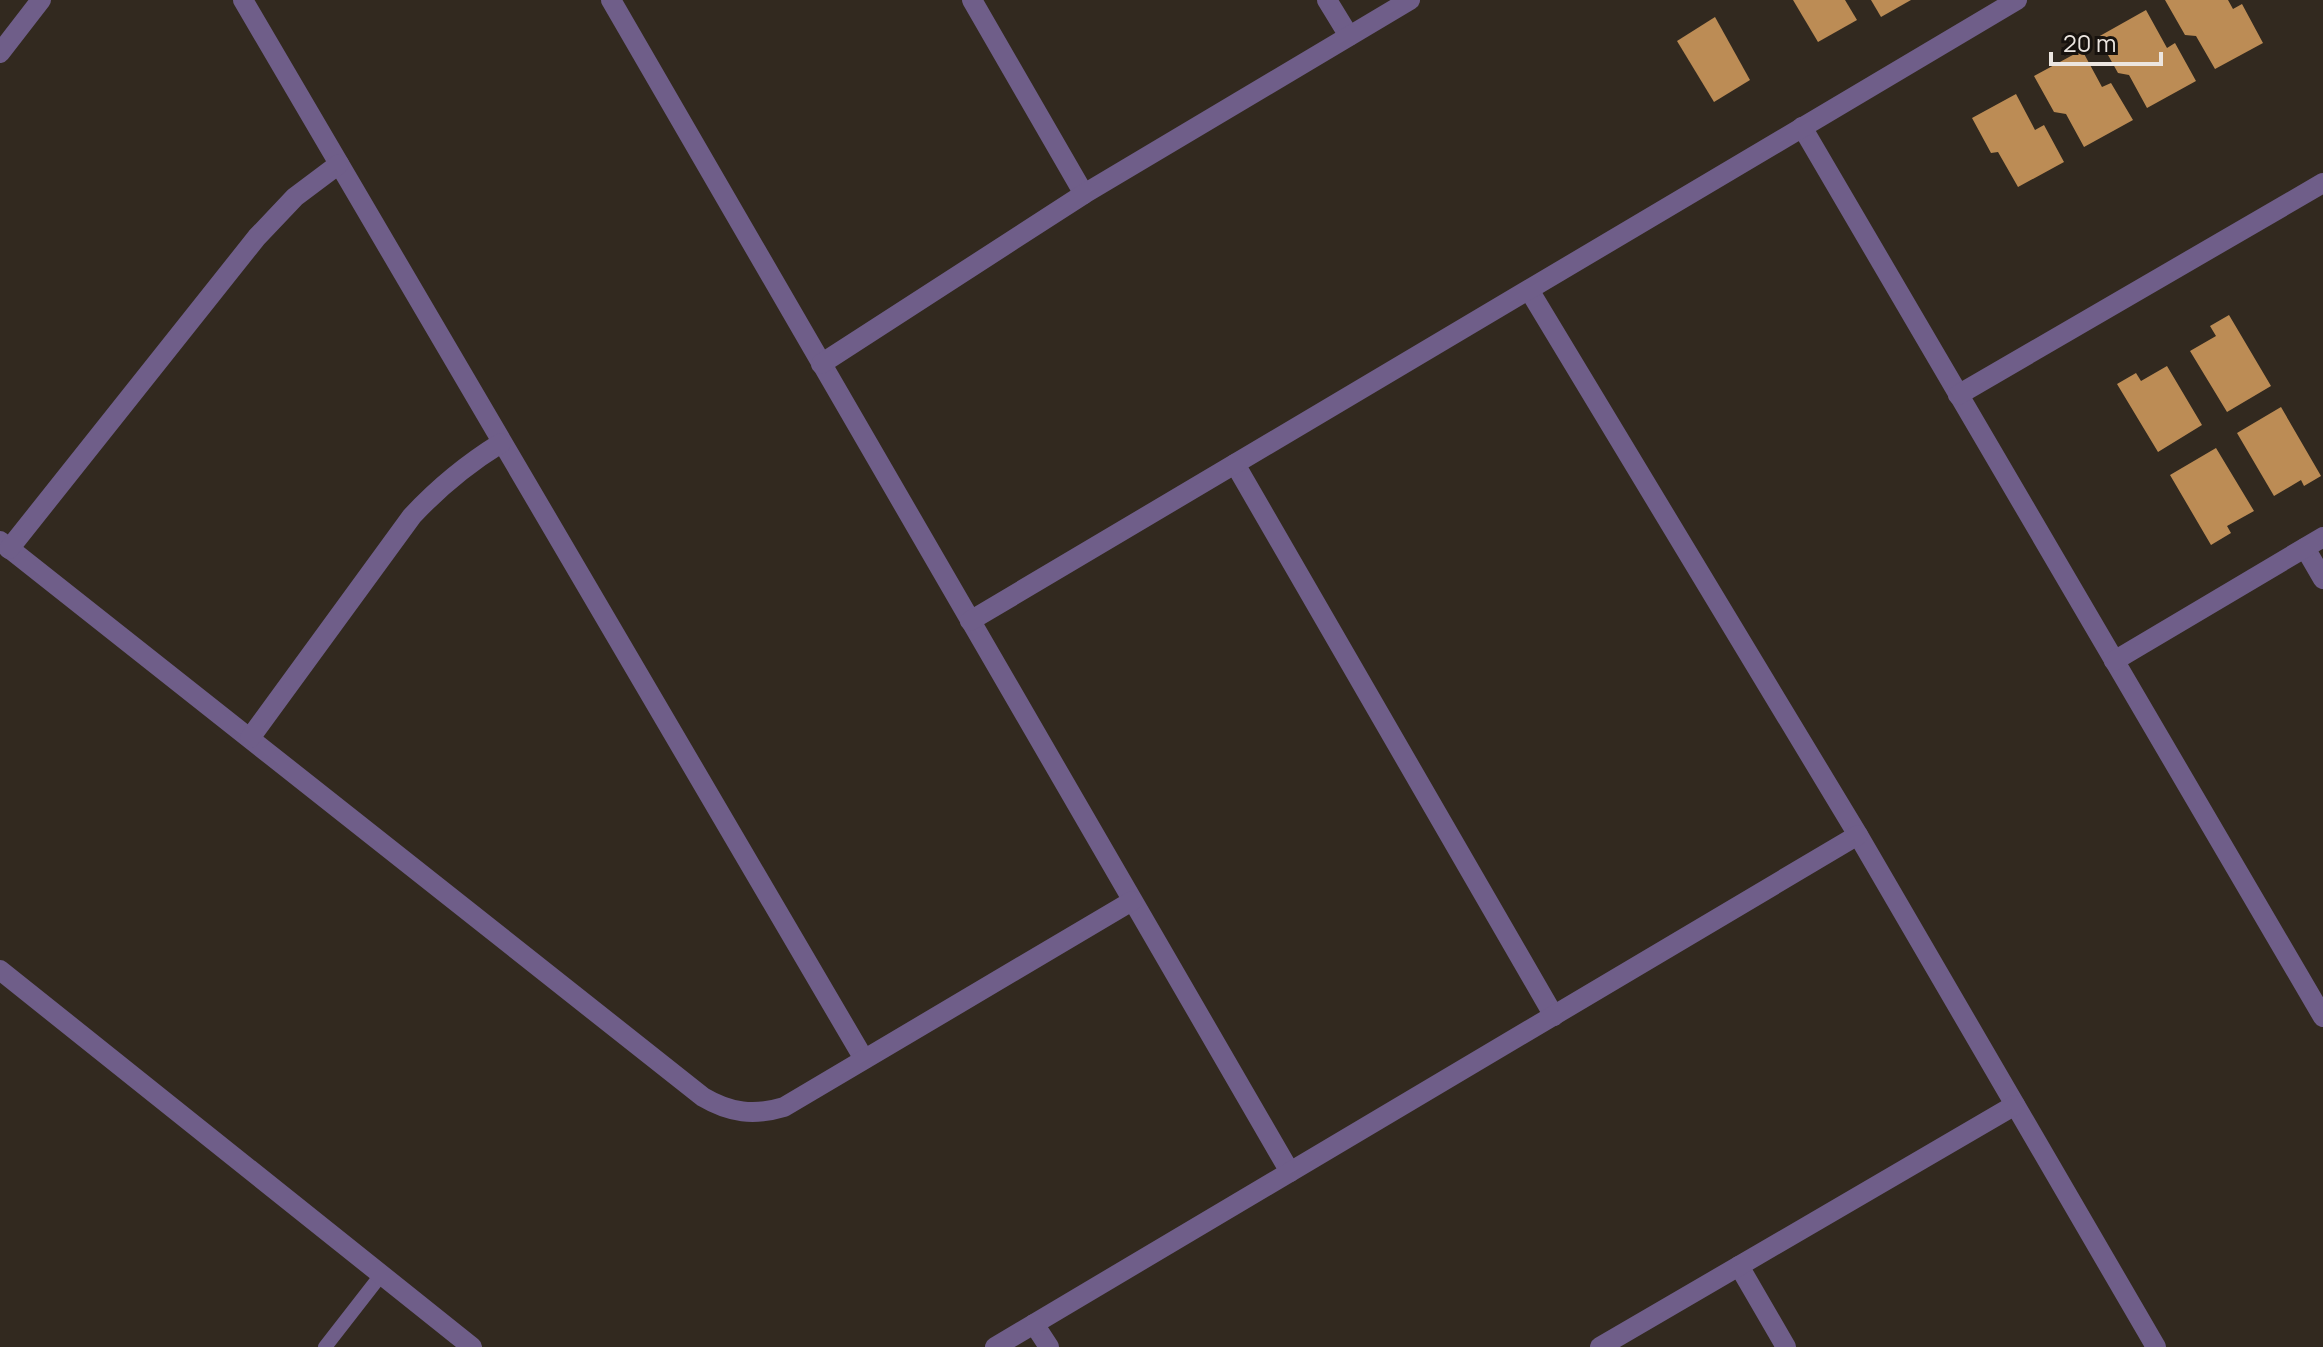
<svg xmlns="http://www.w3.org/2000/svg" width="2323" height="1347" font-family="Manrope,sans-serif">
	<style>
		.building { fill: #bc8c55 }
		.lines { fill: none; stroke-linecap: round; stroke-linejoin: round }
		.service { stroke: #6f5e89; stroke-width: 14 }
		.minor { stroke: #6f5e89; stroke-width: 20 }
	</style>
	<rect width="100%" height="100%" fill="#32291f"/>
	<g class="building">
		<polygon points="1793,0 1845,0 1857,20 1818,42"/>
		<polygon points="1871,0 1911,0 1881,17"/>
		<polygon points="2165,0 2228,0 2233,9 2242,4 2263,43 2215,69 2196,36 2185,35"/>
		<polygon points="2146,10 2167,48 2175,43 2196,81 2147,108 2129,75 2118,73 2098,37"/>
		<polygon points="1715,17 1750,80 1714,102 1677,41"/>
		<polygon points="2082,50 2102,87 2111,83 2133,120 2084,147 2066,114 2054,112 2034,76"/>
		<polygon points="2016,94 2035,130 2044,125 2064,162 2018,187 1998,152 1991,153 1972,118"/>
		<polygon points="2229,315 2271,386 2227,412 2190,351 2216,336 2210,326"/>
		<polygon points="2167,366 2202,425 2158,452 2117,384 2136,373 2141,381"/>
		<polygon points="2281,407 2321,476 2304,486 2301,480 2274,496 2237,433"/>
		<polygon points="2216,448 2254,511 2227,526 2231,533 2211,545 2170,475"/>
	</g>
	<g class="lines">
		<polyline class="service" points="325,1347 381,1275"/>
		<g class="minor">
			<polyline points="243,0 864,1059"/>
			<polyline points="611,0 1290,1172"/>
			<polyline points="972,0 1084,194"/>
			<polyline points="1327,0 1349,36"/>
			<polyline points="0,53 41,0"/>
			<polyline points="1802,127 2323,1017"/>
			<polyline points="1529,290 1858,835 2156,1347"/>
			<polyline points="821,364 1084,194 1410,0"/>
			<polyline points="1958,395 2323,183"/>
			<polyline points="1235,464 1554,1016"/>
			<path d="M0,541L703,1097C730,1113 754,1116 784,1107L1132,901"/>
			<polyline points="2305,548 2323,579"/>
			<polyline points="9,549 257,237 295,197 339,164"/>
			<polyline points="970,621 2017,0"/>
			<polyline points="2114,661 2323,537"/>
			<path d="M250,738L412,516C439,487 467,464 501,443"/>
			<polyline points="0,970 472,1347"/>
			<polyline points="1739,1266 1786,1347"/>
			<polyline points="1034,1324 1049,1347"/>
			<polyline points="995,1347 1858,835"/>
			<polyline points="1600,1347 2015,1105"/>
		</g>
	</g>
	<path d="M2051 52v12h110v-12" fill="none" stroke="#ece6e0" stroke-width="4"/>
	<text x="2063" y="52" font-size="24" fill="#ece6e0" stroke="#17120e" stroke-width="6" paint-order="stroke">20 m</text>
</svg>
